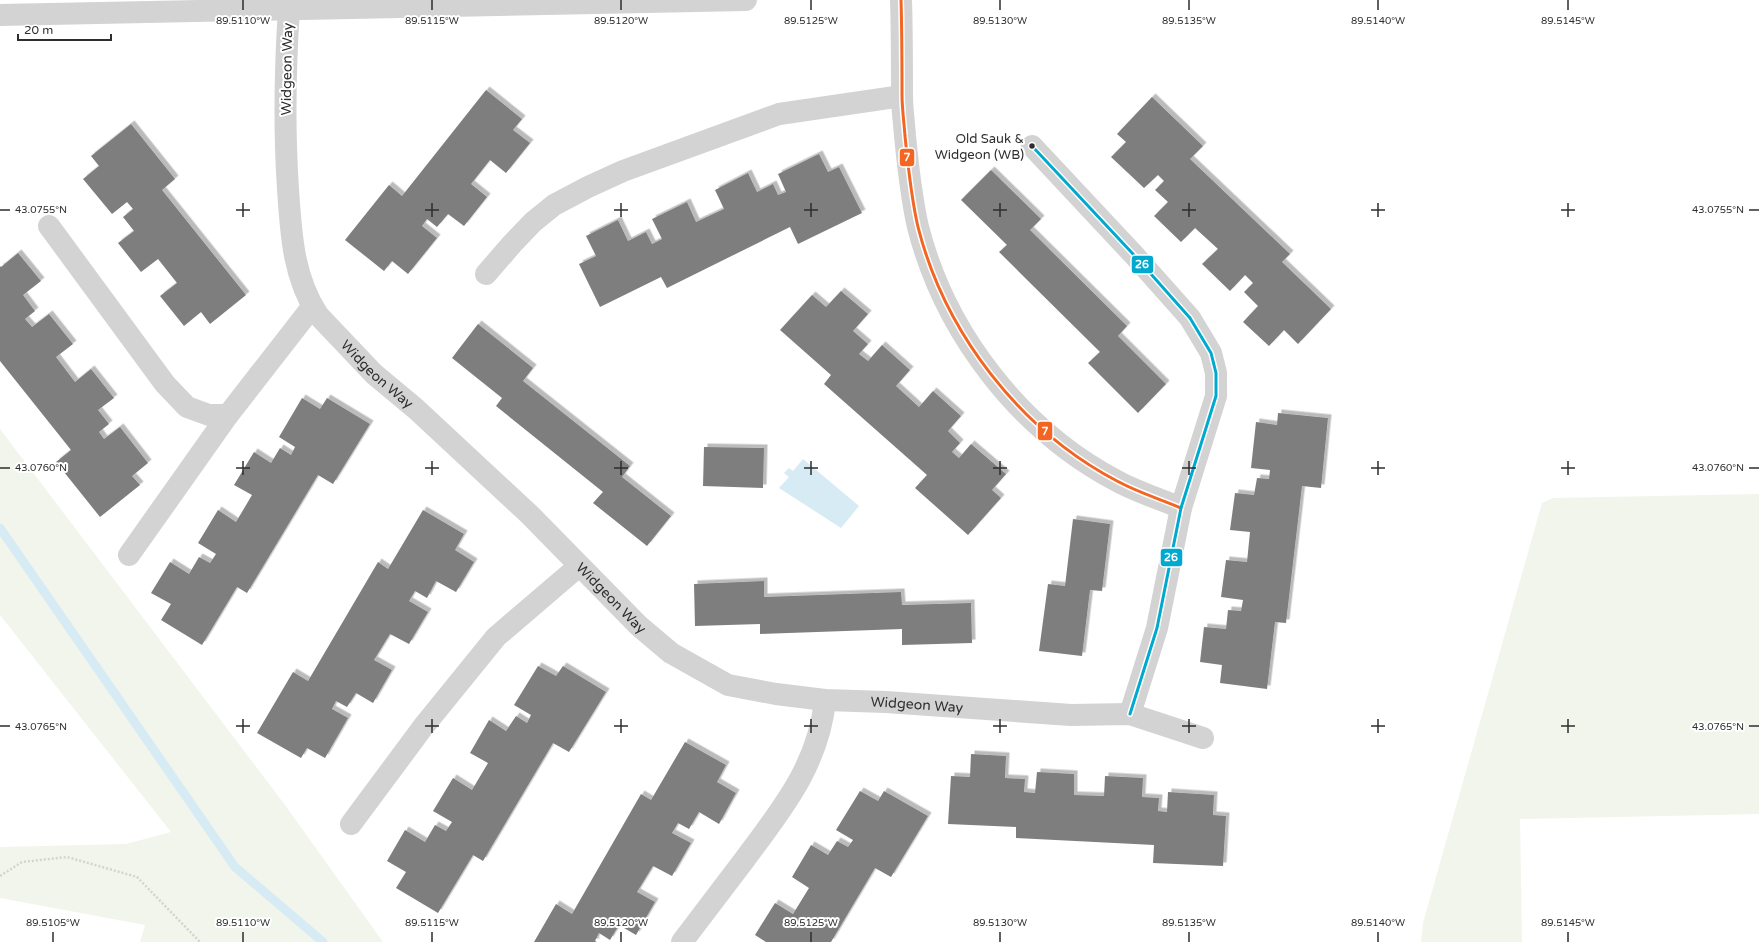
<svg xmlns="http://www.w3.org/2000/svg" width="1759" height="942" font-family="'Varela Round',sans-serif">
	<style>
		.green { fill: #f2f5eb }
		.water { fill: #d6ebf4 }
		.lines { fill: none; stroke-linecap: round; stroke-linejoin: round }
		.stream { stroke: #d6ebf4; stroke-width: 9 }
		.building { fill: #7e7e7e; filter: url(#shadow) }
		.path { stroke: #d3d3d3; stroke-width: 2.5; stroke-dasharray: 2 2; stroke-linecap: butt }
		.minor { stroke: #d3d3d3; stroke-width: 22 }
		.bus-1-casing { stroke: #fff; stroke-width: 6 }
		.bus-2-casing { stroke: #fff; stroke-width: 6 }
		.bus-1 { stroke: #f26522; stroke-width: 3 }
		.bus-2 { stroke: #00a9ce; stroke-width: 3 }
		.ticks { fill: none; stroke: #2e2e2e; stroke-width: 1.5 }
		.bus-dot { fill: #2e2e2e; stroke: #fff; stroke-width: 1.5 }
		.labels { text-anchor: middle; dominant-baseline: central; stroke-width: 4; stroke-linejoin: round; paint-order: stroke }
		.bus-label { font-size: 13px; fill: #2e2e2e; stroke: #fff; text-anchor: end }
		.street-label { font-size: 14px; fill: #2e2e2e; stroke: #fff }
		.ticks-label { font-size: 10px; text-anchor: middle; fill: #2e2e2e; stroke: #fff; stroke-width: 4; stroke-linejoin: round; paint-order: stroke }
		.line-badge { stroke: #fff; stroke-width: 1.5 }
		.badge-label { font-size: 11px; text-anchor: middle; font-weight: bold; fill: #fff }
	</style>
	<defs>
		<filter id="shadow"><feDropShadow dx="3.5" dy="-3.5" stdDeviation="0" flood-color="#0004"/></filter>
	</defs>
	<rect width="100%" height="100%" fill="#fff"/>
	<g class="green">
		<polygon points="0,429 285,805 383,942 140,942 145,925 0,898 0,847 126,844 171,832 0,615"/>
		<polygon points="1759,494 1759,814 1520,819 1522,942 1421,942 1423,923 1542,503 1553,498"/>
	</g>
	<polygon class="water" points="803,459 859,506 841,528 779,488 789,477 784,473 789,468 793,471"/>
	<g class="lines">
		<polyline class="stream" points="0,528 235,867 323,942"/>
	</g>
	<g class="building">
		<polygon points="486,90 522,119 513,130 530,143 506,173 490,160 471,184 487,197 464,226 448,214 437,227 427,219 422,226 437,238 408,274 392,261 384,271 345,240 389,185 402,196"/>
		<polygon points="1152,97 1203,146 1190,159 1290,254 1282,262 1331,309 1298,344 1284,330 1269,346 1243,322 1258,306 1244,292 1253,283 1245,275 1230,291 1202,264 1218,249 1195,228 1181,242 1154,216 1168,202 1155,190 1164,181 1158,175 1144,188 1111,157 1126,142 1117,134"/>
		<polygon points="131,124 175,179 162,190 246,295 210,324 201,312 184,326 160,296 177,283 158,259 141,272 118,243 134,231 123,217 133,209 127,202 112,214 83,179 99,166 91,156"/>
		<polygon points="819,154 828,172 839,167 862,213 798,244 790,227 667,288 661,277 600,307 579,264 596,256 586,236 618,220 628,241 646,232 652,244 662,239 652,219 687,202 696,222 724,209 715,190 748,173 757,192 773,184 778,195 786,192 778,174"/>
		<polygon points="991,170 1041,219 1030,230 1127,326 1118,336 1166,384 1138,413 1088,363 1100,352 999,252 1007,245 961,200"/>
		<polygon points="18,253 41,281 23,295 35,311 25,319 32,327 49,314 73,344 56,357 75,382 91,369 114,398 98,410 109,424 99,432 104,439 120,427 148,463 132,476 140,485 100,517 56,462 71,450 0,361 0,266 1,267"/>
		<polygon points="841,291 868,314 853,331 868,344 859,354 868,361 882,345 910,370 896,386 919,407 933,391 961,416 948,431 960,443 952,452 959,458 971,444 1006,474 992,490 1001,498 968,535 915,488 927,475 824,384 831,375 780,330 812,295 826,307"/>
		<polygon points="478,324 533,368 523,381 630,466 622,477 671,516 647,546 593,503 603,492 496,406 502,398 452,358"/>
		<polygon points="302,398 320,409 327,398 370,424 333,484 318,475 247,593 237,587 202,645 161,620 171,604 151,593 170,562 189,574 199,557 210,563 216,554 198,543 218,510 236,522 252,495 234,485 254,452 271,463 280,448 291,455 295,447 279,437"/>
		<polygon points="1278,413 1328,418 1321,488 1302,486 1286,623 1275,622 1267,689 1220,683 1222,665 1200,662 1204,627 1226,629 1228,610 1241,611 1243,600 1221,597 1226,560 1247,562 1250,532 1230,530 1235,493 1254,495 1257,478 1269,479 1270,470 1251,468 1256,422 1277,425"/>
		<polygon points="704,447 764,448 763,488 703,486"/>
		<polygon points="423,510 464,534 455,550 474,562 456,592 436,581 427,598 415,591 409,601 428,612 409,644 390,634 374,660 392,670 373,703 356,693 347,707 336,701 332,709 348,718 325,758 307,748 301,758 257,733 293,672 308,681 378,562 388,569"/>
		<polygon points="1073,519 1110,524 1102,591 1090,590 1082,656 1039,651 1048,584 1065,586"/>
		<polygon points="764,581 764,597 901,592 902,605 971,603 972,643 902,645 902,629 760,634 760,624 695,626 694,584"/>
		<polygon points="538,666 556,676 563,666 606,692 569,752 553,743 483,861 473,855 438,913 396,888 406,872 387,861 405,830 425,842 435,825 446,831 452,822 433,811 453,778 472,790 488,763 470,753 489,720 506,731 516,716 527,723 531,715 514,705"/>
		<polygon points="685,742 726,765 717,782 736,793 719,824 699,812 689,829 678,823 672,833 691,843 672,876 653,866 637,892 655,902 636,935 619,925 610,940 599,933 595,941 597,942 534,942 556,904 572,914 641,794 651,800"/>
		<polygon points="971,754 1006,756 1005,778 1025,779 1024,792 1035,793 1037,772 1074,774 1074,795 1104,796 1105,776 1143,778 1142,797 1159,798 1158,811 1167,812 1168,792 1214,795 1213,815 1226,816 1223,866 1153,863 1154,845 1016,838 1016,827 948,824 951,776 970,777"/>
		<polygon points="860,791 878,801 884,791 928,816 891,877 875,868 831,942 766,942 755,935 775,903 793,914 809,888 792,877 811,845 828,855 837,841 848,847 853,840 836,830"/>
	</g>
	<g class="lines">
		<polyline class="path" points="0,876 22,862 67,857 137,877 200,942"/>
		<g class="minor">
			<path d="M901,0C902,32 902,63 902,95C902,108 904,122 905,136C908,166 911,197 918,227C945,333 1020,430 1117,481C1137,492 1160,499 1181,508"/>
			<path id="s1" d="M289,9C285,69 284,129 288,189C291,234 293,277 318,315L374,374L416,409L530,515L639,626L671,653L728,685L776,694L825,700L886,702L1071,715L1130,714L1203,738"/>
			<polyline points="0,15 746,0"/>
			<polyline points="1032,146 1134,255 1190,318 1211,353 1216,373 1216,396 1181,508 1157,628 1130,714"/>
			<polyline points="49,226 165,384 187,407 209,415 228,415"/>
			<polyline points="486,274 512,244 533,222 554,205 588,187 623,171 779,114 902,96"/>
			<polyline points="129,555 228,415 312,307"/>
			<polyline points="351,824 423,727 496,637 579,566"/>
			<path d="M682,942C703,914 724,887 745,859C782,809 819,764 825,700"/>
		</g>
		<defs>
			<path id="bus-1" d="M901,0C902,32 902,63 902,95C902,108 904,122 905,136C908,166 911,197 918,227C945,333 1020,430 1117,481C1137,492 1160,499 1181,508"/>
			<polyline id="bus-2" points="1032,146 1134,255 1190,318 1211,353 1216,373 1216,396 1181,508 1157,628 1130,714"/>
		</defs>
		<use href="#bus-1" class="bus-1-casing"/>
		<use href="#bus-2" class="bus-2-casing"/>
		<use href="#bus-1" class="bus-1"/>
		<use href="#bus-2" class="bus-2"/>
	</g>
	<path class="ticks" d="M243,0V10M432,0V10M621,0V10M811,0V10M1000,0V10M1189,0V10M1378,0V10M1568,0V10M243,203V217M432,203V217M621,203V217M811,203V217M1000,203V217M1189,203V217M1378,203V217M1568,203V217M0,210H10M236,210H250M425,210H439M614,210H628M804,210H818M993,210H1007M1182,210H1196M1371,210H1385M1561,210H1575M1749,210H1759M243,461V475M432,461V475M621,461V475M811,461V475M1000,461V475M1189,461V475M1378,461V475M1568,461V475M0,468H10M236,468H250M425,468H439M614,468H628M804,468H818M993,468H1007M1182,468H1196M1371,468H1385M1561,468H1575M1749,468H1759M243,719V733M432,719V733M621,719V733M811,719V733M1000,719V733M1189,719V733M1378,719V733M1568,719V733M0,726H10M236,726H250M425,726H439M614,726H628M804,726H818M993,726H1007M1182,726H1196M1371,726H1385M1561,726H1575M1749,726H1759M53,932V942M243,932V942M432,932V942M621,932V942M811,932V942M1000,932V942M1189,932V942M1378,932V942M1568,932V942"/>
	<circle class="bus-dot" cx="1032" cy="146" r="3.5"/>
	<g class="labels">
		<g class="bus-label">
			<text x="1024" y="139">Old Sauk &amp;<tspan x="1024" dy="16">Widgeon (WB)</tspan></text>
		</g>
		<g class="street-label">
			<text transform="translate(287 69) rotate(-89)">Widgeon Way</text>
			<text stroke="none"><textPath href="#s1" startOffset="395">Widgeon Way</textPath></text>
			<text stroke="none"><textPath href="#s1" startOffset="719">Widgeon Way</textPath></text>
			<text stroke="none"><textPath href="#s1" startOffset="1056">Widgeon Way</textPath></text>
		</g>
	</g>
	<g class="ticks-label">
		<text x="243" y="24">89.5110°W</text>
		<text x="432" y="24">89.5115°W</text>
		<text x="621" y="24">89.5120°W</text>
		<text x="811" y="24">89.5125°W</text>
		<text x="1000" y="24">89.5130°W</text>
		<text x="1189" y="24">89.5135°W</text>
		<text x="1378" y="24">89.5140°W</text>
		<text x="1568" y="24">89.5145°W</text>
		<text x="1718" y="213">43.0755°N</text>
		<text x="41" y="213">43.0755°N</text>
		<text x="1718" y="471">43.0760°N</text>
		<text x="41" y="471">43.0760°N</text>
		<text x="1718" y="730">43.0765°N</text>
		<text x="41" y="730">43.0765°N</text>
		<text x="53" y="926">89.5105°W</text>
		<text x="243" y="926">89.5110°W</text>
		<text x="432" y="926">89.5115°W</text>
		<text x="621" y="926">89.5120°W</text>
		<text x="811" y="926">89.5125°W</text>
		<text x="1000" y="926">89.5130°W</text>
		<text x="1189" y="926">89.5135°W</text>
		<text x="1378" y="926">89.5140°W</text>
		<text x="1568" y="926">89.5145°W</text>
	</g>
	<g class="line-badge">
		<rect x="899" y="148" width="16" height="19" rx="4" fill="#f26522"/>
		<rect x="1131" y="255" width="23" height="19" rx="4" fill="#00a9ce"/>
		<rect x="1037" y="421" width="16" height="20" rx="4" fill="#f26522"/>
		<rect x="1160" y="548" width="23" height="19" rx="4" fill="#00a9ce"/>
	</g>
	<g class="badge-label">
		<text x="907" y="161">7</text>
		<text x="1142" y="268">26</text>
		<text x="1045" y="435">7</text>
		<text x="1171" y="561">26</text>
	</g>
	<path d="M18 34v6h93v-6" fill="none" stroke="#2e2e2e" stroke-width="2"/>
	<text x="24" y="34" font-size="12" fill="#2e2e2e" stroke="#ffffff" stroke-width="3" paint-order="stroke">20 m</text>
</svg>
